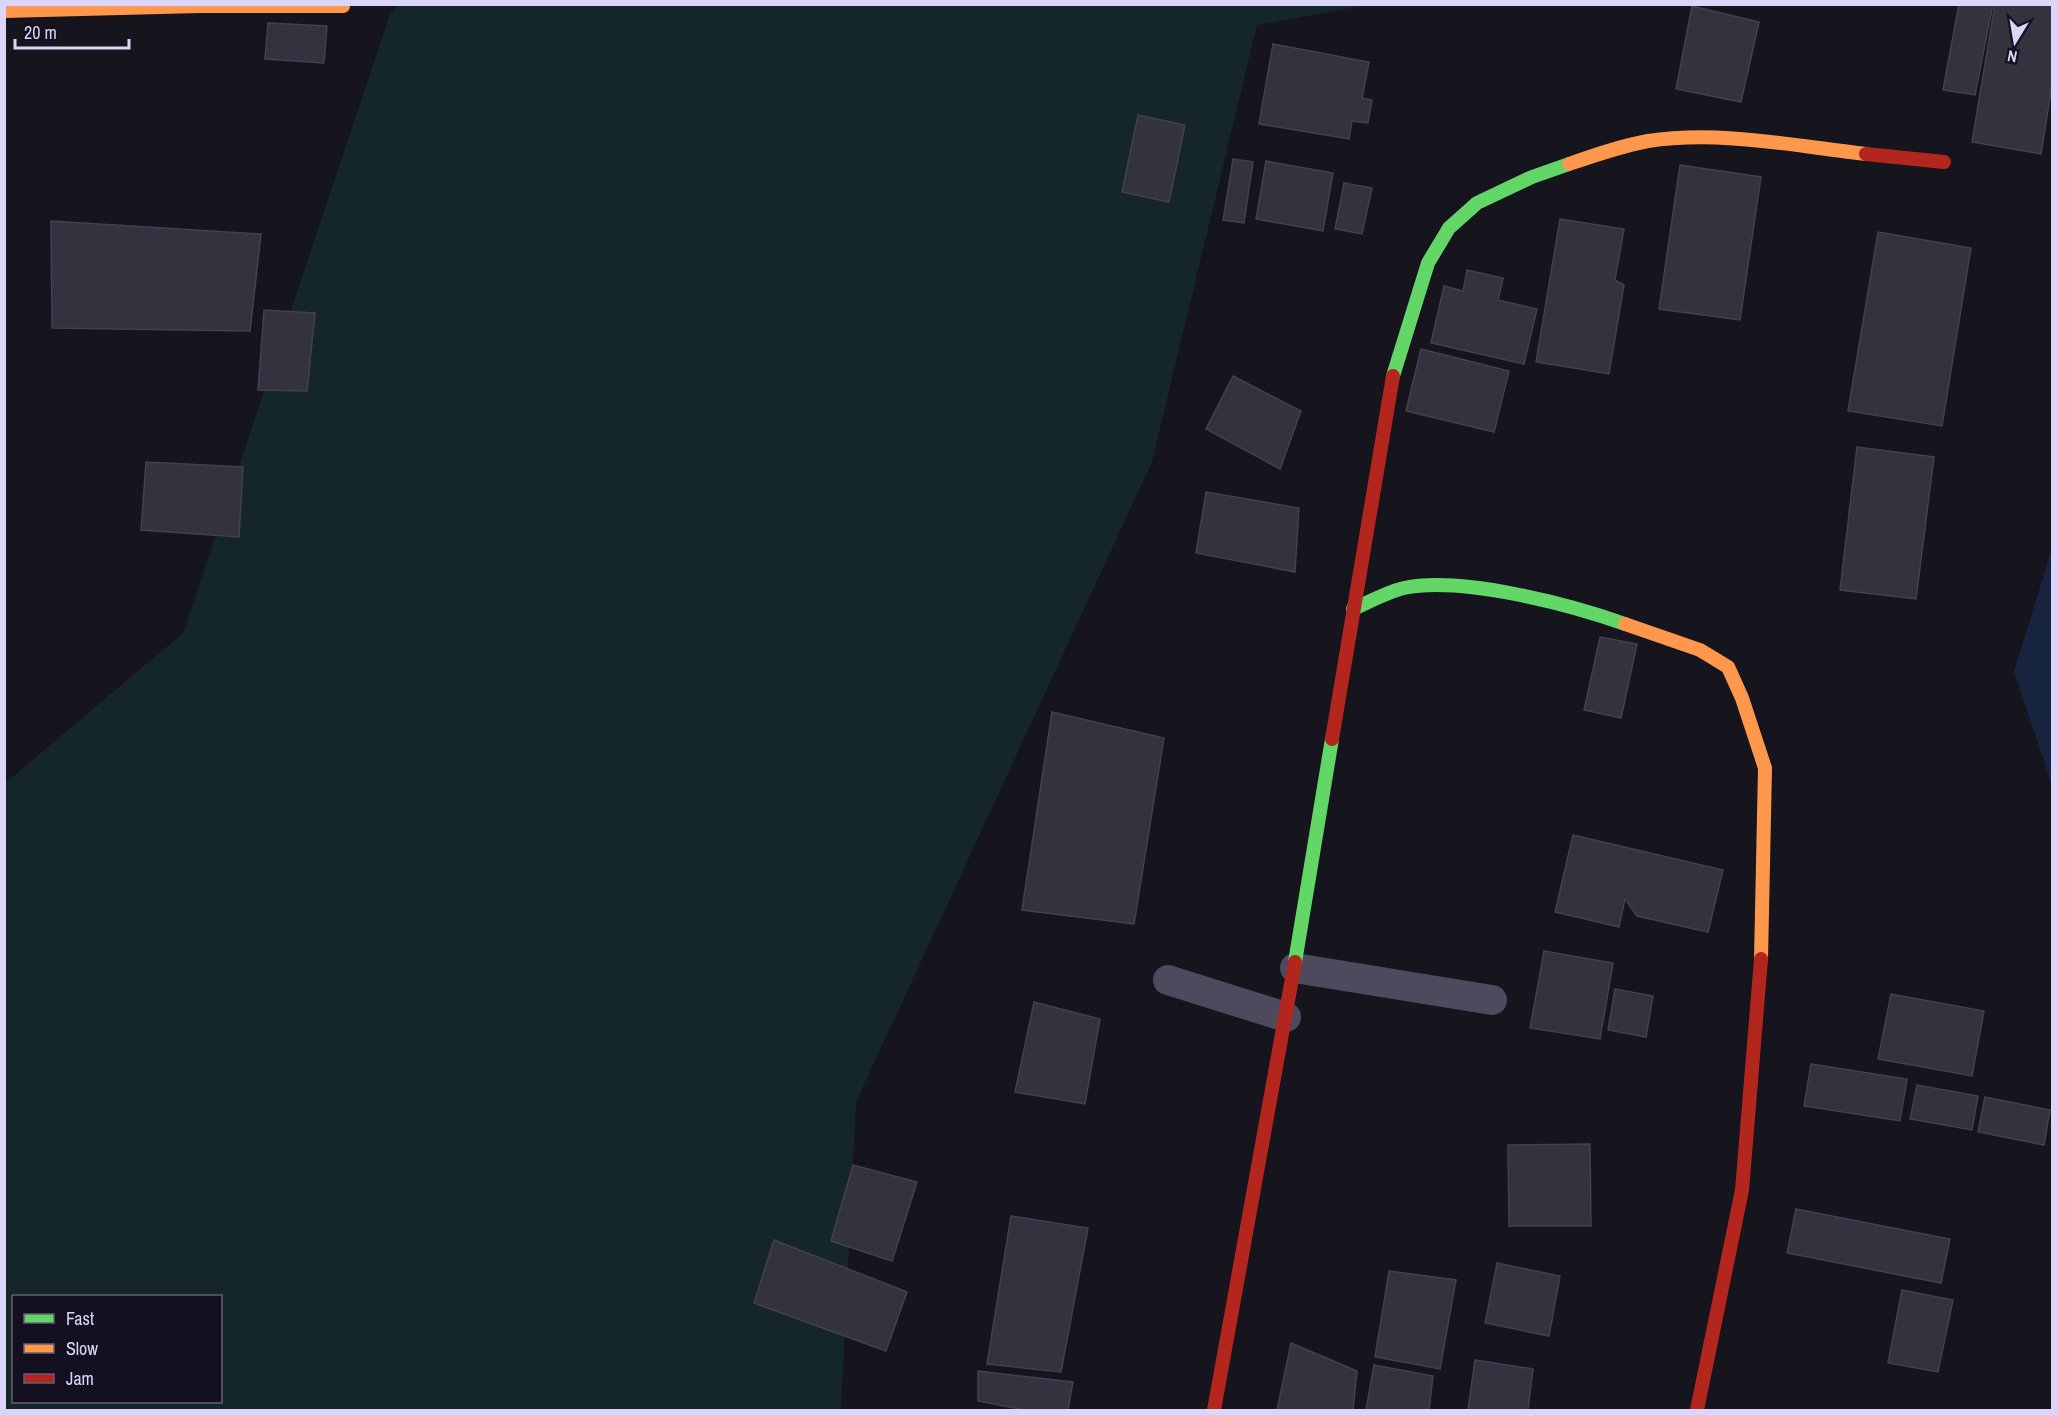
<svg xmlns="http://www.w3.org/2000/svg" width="2057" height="1415" font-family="'Archivo Narrow',sans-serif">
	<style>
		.green { fill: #142627; fill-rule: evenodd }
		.water { fill: #162440 }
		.building { fill: #34323e; stroke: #43404f; stroke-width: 1.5 }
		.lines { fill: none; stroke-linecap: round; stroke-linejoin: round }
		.street { stroke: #4c4a5c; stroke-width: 30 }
		.fast { stroke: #63d668; stroke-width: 14 }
		.slow { stroke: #ff974d; stroke-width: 14 }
		.jam { stroke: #b3261e; stroke-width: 14 }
	</style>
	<rect width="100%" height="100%" fill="#16141c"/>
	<path class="green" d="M398,5H1368L1257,25L1152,462L856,1102L841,1410H5L4,784L183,633L390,14ZM14,1296H220V1402H14Z"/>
	<polygon class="water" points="2052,548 2052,785 2014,672"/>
	<g class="building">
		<polygon points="1959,4 1993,4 1975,95 1943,90"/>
		<polygon points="1995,4 2052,4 2052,85 2041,154 1972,142"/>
		<polygon points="1692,6 1759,22 1741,102 1676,89"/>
		<polygon points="268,23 327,26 324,63 265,59"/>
		<polygon points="1273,44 1369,62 1362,98 1372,100 1368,123 1352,121 1349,139 1259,124"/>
		<polygon points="1138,115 1185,125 1169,202 1122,192"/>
		<polygon points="1233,159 1253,162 1244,223 1223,220"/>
		<polygon points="1266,161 1333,173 1323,231 1256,219"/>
		<polygon points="1680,165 1761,177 1740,320 1659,309"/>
		<polygon points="1344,183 1372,188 1362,234 1335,229"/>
		<polygon points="1560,219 1624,229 1615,280 1624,285 1609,374 1536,362"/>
		<polygon points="51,221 261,234 250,331 52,328"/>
		<polygon points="1878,232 1971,248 1942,426 1848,411"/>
		<polygon points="1467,270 1503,278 1498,300 1537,309 1524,364 1431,343 1444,286 1463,291"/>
		<polygon points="264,310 315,313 307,391 258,390"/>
		<polygon points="1421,349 1509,371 1494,432 1406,411"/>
		<polygon points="1233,376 1301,411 1280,469 1206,429"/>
		<polygon points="1857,447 1934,457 1916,599 1840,590"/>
		<polygon points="146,462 243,467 239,537 141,530"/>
		<polygon points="1206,492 1299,508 1295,572 1196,553"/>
		<polygon points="1600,637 1637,644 1621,718 1584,710"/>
		<polygon points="1052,712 1164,738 1134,924 1022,910"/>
		<polygon points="1573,835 1723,870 1708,932 1637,916 1625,899 1619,927 1555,912"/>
		<polygon points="1544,951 1613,963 1600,1039 1530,1028"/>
		<polygon points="1615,989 1653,996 1646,1037 1608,1030"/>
		<polygon points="1891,994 1984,1011 1972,1076 1878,1059"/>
		<polygon points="1034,1002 1100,1019 1085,1104 1015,1092"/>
		<polygon points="1811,1064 1907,1079 1900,1121 1804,1106"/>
		<polygon points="1917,1085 1978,1096 1972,1130 1910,1119"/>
		<polygon points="1985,1097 2050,1110 2044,1145 1978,1132"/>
		<polygon points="1590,1144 1591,1226 1509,1226 1508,1145"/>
		<polygon points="853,1165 917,1182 892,1261 831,1241"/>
		<polygon points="1796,1209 1950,1239 1941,1283 1787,1253"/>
		<polygon points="1011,1216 1088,1228 1061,1372 987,1364"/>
		<polygon points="774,1240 907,1292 886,1351 754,1303"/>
		<polygon points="1497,1263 1560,1276 1549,1336 1485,1323"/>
		<polygon points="1389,1271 1456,1280 1440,1369 1375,1357"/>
		<polygon points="1902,1290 1953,1300 1938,1372 1888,1363"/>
		<polygon points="1291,1343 1357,1371 1353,1410 1277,1410"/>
		<polygon points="1475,1360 1533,1369 1528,1410 1468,1410"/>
		<polygon points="1374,1365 1433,1376 1429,1410 1366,1410"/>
		<polygon points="978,1371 1073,1382 1068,1410 1025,1410 978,1401"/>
	</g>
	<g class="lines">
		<g class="street">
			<polyline points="1295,968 1492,1000"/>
			<polyline points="1168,980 1286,1017"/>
		</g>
		<g class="fast">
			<polyline points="1393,376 1428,263 1449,228 1477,203 1532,177 1569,164"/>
			<path d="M1353,609C1369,602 1387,592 1404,588C1461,576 1569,604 1625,624"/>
			<polyline points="1295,962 1332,739"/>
		</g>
		<g class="slow">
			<polyline points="4,11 200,6 343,6"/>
			<path d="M1569,164C1595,155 1621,146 1648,141C1719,130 1795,146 1866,154"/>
			<polyline points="1625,624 1700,650 1728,667 1742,698 1765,768 1761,959"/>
		</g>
		<g class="jam">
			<polyline points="1866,154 1944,162"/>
			<polyline points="1332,739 1393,376"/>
			<polyline points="1214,1410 1295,962"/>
			<polyline points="1697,1410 1742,1190 1761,959"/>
		</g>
	</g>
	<rect width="2057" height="1415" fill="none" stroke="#dbd5f9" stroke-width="12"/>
	<rect x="12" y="1295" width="210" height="108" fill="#141020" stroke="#645f77" stroke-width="1.5"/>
	<rect x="24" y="1314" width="30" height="9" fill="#63d668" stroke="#645f77" stroke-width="1.5"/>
	<text x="66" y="1325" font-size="18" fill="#dbd5f9">Fast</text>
	<rect x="24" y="1344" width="30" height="9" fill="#ff974d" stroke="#645f77" stroke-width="1.5"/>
	<text x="66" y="1355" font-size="18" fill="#dbd5f9">Slow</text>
	<rect x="24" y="1374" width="30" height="9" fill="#b3261e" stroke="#645f77" stroke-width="1.5"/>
	<text x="66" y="1385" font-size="18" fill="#dbd5f9">Jam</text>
	<g transform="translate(2015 42) rotate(191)" stroke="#141020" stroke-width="4.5" paint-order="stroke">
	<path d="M0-4.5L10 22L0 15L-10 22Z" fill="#dbd5f9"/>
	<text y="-9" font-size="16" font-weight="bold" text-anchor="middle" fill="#dbd5f9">N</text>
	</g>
	<path d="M15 39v9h114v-9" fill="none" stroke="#dbd5f9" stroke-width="3"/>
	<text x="24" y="39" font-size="18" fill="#dbd5f9" stroke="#141020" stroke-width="4.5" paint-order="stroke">20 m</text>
</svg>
